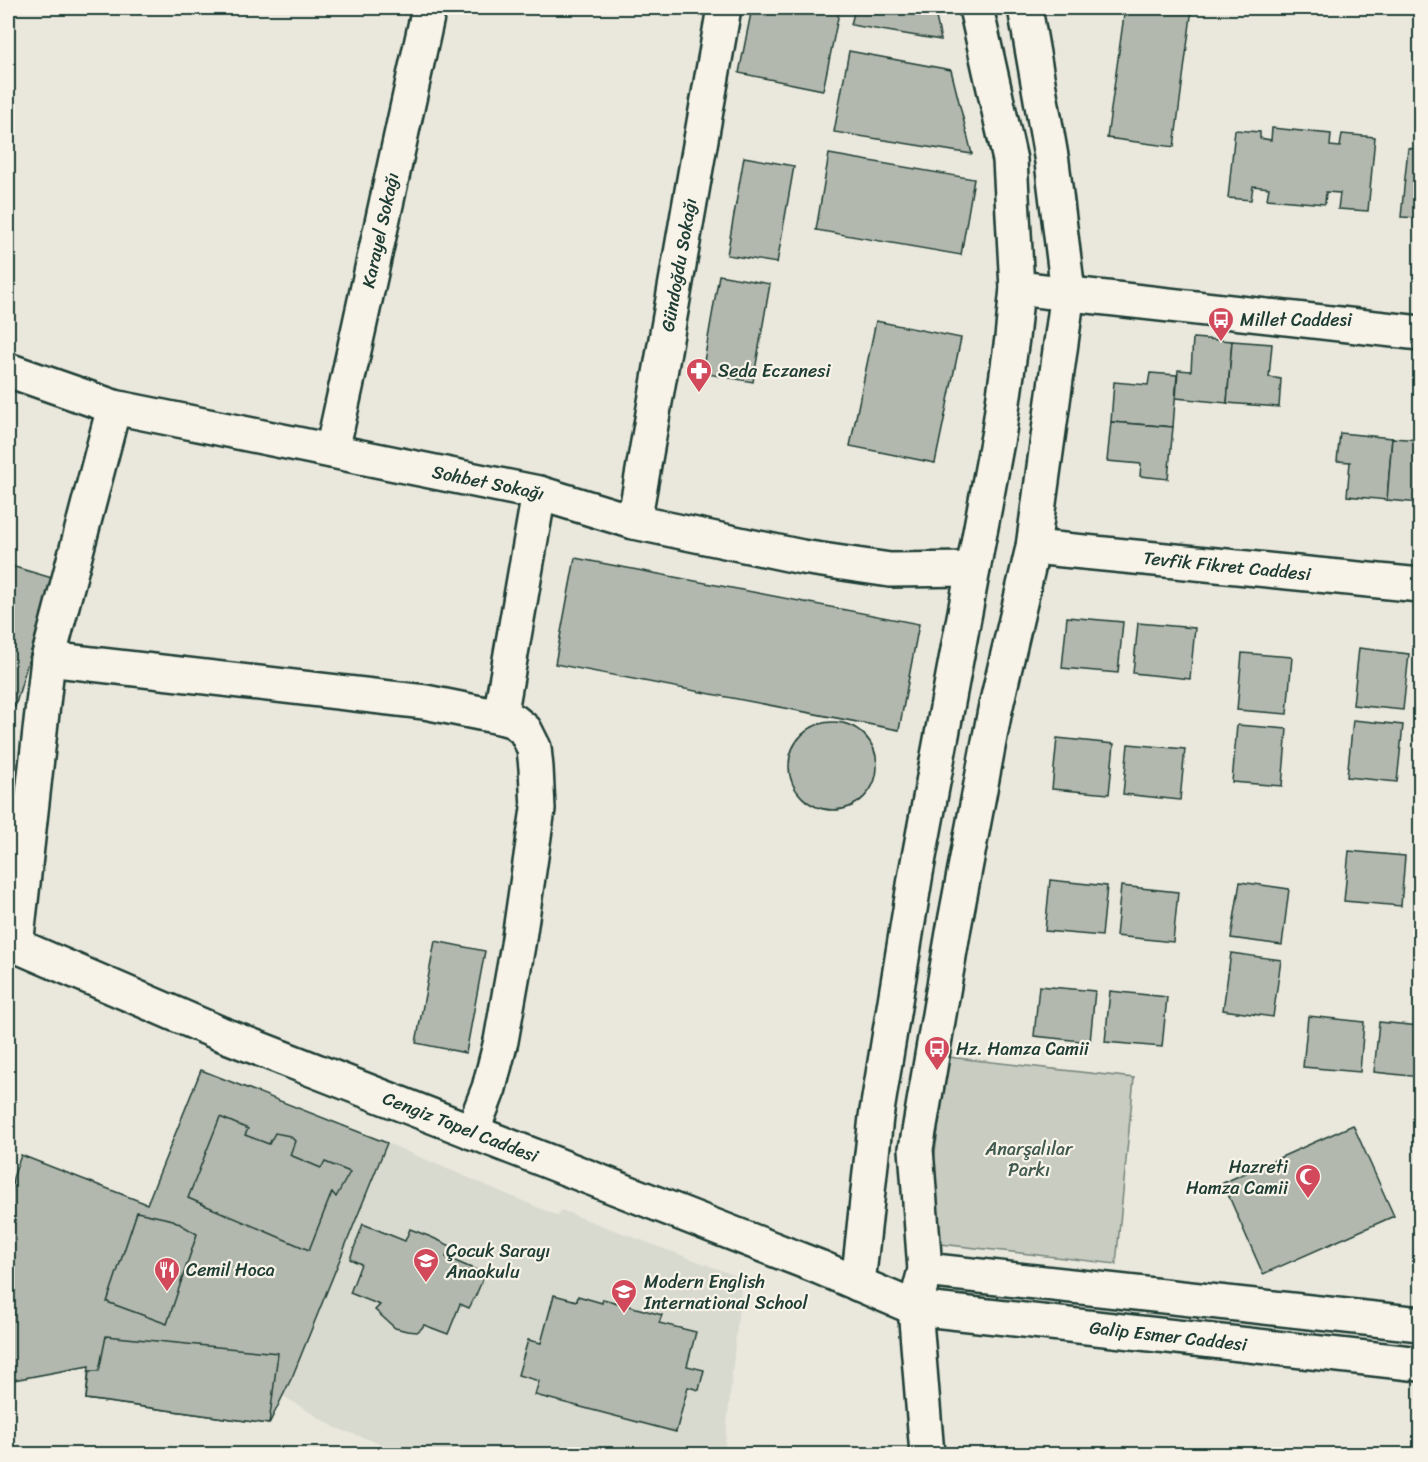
<svg xmlns="http://www.w3.org/2000/svg" width="1428" height="1462" font-family="Sriracha,sans-serif">
	<style>
		.built { fill: #d9dacf }
		.park { fill: #c8ccc1; stroke: #74847a; stroke-width: 1.5 }
		.building { fill: #b2b8ae; stroke: #1f3d34; stroke-width: 1.5 }
		.lines { fill: none; stroke-linecap: round; stroke-linejoin: round }
		.minor-casing { stroke: #1f3d34; stroke-width: 38 }
		.minor { stroke: #f7f3e8; stroke-width: 33 }
		.labels { text-anchor: middle; dominant-baseline: central; stroke-width: 4.5; stroke-linejoin: round; paint-order: stroke }
		.street-label { font-size: 18px; fill: #1f3d34; stroke: #f7f3e8 }
		.poi-label { font-size: 18px; fill: #1f3d34; stroke: #f7f3e8; text-anchor: start }
		.park-label { font-size: 18px; fill: #415a50; stroke: #f7f3e8 }
	</style>
	<rect width="100%" height="100%" fill="#eae8dd"/>
	<filter id="ink" filterUnits="userSpaceOnUse"><feTurbulence type="fractalNoise" baseFrequency=".0167" numOctaves="2"/><feDisplacementMap in="SourceGraphic" scale="12" xChannelSelector="R" yChannelSelector="G"/><feConvolveMatrix kernelMatrix="1 2 1 2 8 2 1 2 1" color-interpolation-filters="sRGB"/></filter>
	<g filter="url(#ink)">
		<polygon class="built" points="387,1143 558,1216 561,1210 742,1278 724,1454 410,1454 336,1428 283,1396"/>
		<polygon class="park" points="948,1057 1134,1078 1116,1264 941,1244 931,1182"/>
		<g class="building">
			<polygon points="752,8 840,8 823,90 739,73"/>
			<polygon points="855,8 934,8 941,40 851,25"/>
			<polygon points="1125,8 1192,8 1174,147 1107,138"/>
			<polygon points="849,51 951,70 972,154 834,132"/>
			<polygon points="1272,128 1331,134 1330,146 1340,147 1342,134 1375,137 1368,211 1338,209 1340,193 1326,192 1325,204 1267,199 1269,188 1253,186 1251,200 1228,198 1235,130 1260,132 1260,138 1271,140"/>
			<polygon points="1408,148 1420,150 1420,218 1401,217"/>
			<polygon points="829,154 974,179 961,255 816,230"/>
			<polygon points="744,157 794,166 777,263 727,255"/>
			<polygon points="719,275 770,284 753,382 702,373"/>
			<polygon points="876,321 961,338 935,463 850,446"/>
			<polygon points="1193,338 1232,341 1227,403 1176,398 1178,370 1191,371"/>
			<polygon points="1232,341 1272,344 1269,377 1281,379 1279,407 1227,403"/>
			<polygon points="1150,373 1177,375 1173,427 1111,422 1114,382 1148,385"/>
			<polygon points="1111,422 1173,427 1168,479 1140,476 1141,464 1107,461"/>
			<polygon points="1340,433 1392,438 1387,500 1347,496 1350,462 1337,461"/>
			<polygon points="1392,438 1420,440 1420,503 1387,500"/>
			<polygon points="575,558 919,624 899,730 555,664"/>
			<polygon points="8,565 52,578 15,707 8,705"/>
			<polygon points="1067,617 1123,622 1118,673 1062,668"/>
			<polygon points="1138,623 1195,628 1190,679 1133,673"/>
			<polygon points="1359,648 1409,654 1403,710 1353,705"/>
			<polygon points="1242,653 1292,657 1287,714 1237,710"/>
			<polygon points="1353,720 1403,725 1397,782 1347,777"/>
			<circle cx="833" cy="766" r="44"/>
			<polygon points="1237,725 1287,729 1282,786 1232,782"/>
			<polygon points="1057,738 1114,744 1109,794 1052,789"/>
			<polygon points="1128,744 1185,749 1180,800 1123,794"/>
			<polygon points="1349,851 1405,856 1401,906 1344,901"/>
			<polygon points="1420,856 1420,907 1415,906"/>
			<polygon points="1050,880 1107,886 1102,936 1045,931"/>
			<polygon points="1240,882 1289,889 1282,945 1231,938"/>
			<polygon points="1121,886 1178,892 1173,942 1116,936"/>
			<polygon points="435,941 485,951 466,1053 416,1043"/>
			<polygon points="1231,953 1281,960 1273,1017 1223,1010"/>
			<polygon points="1039,986 1095,991 1090,1042 1034,1036"/>
			<polygon points="1110,991 1167,997 1162,1047 1105,1042"/>
			<polygon points="1308,1016 1364,1022 1360,1072 1303,1067"/>
			<polygon points="1379,1022 1420,1026 1420,1077 1374,1072"/>
			<polygon points="201,1070 387,1143 293,1375 269,1424 86,1399 89,1366 8,1381 8,1220 13,1178 21,1155 147,1204"/>
			<polygon points="220,1117 248,1129 245,1135 269,1144 275,1133 290,1136 295,1141 290,1155 321,1168 325,1162 350,1172 336,1197 332,1192 309,1250 188,1198"/>
			<polygon points="1353,1125 1394,1216 1263,1274 1223,1183"/>
			<polygon points="137,1212 173,1220 197,1234 167,1324 107,1302"/>
			<polygon points="363,1224 405,1241 410,1229 431,1237 451,1246 446,1257 485,1274 476,1295 469,1308 460,1304 448,1334 424,1325 421,1329 417,1332 407,1331 395,1328 375,1310 380,1305 350,1293 361,1264 350,1259"/>
			<polygon points="554,1295 577,1301 578,1296 602,1303 603,1299 662,1315 659,1323 696,1332 687,1366 704,1370 699,1390 688,1387 676,1432 535,1395 539,1381 518,1375 528,1340 541,1343"/>
			<polygon points="106,1336 278,1353 269,1424 86,1399 89,1371 99,1371"/>
		</g>
		<g class="lines">
			<defs>
				<g id="minor">
					<polyline points="1017,288 1420,333"/>
					<path id="s1" d="M8,370L114,407L539,493L634,522L802,557L890,570L973,569"/>
					<path id="s2" d="M332,451L429,8"/>
					<path id="s3" d="M634,522L724,8"/>
					<path id="s4" d="M1033,547L1420,585"/>
					<polyline points="48,659 425,702 500,717 514,721 525,730 534,748 536,768 538,809 518,945 501,1041 489,1088 472,1132"/>
					<polyline points="500,717 539,493"/>
					<path id="s5" d="M8,942L219,1033L819,1267L915,1308L1420,1364"/>
					<polyline points="16,946 48,659 114,407"/>
					<polyline points="925,1270 1420,1324"/>
					<polyline points="858,1284 876,1117 916,873 999,431 1012,338 1017,288 1010,160 976,8"/>
					<polyline points="927,1454 915,1308 925,1270 916,1149 954,927 995,710 1033,547 1068,292 1052,162 1025,8"/>
				</g>
			</defs>
			<use href="#minor" class="minor-casing"/>
			<use href="#minor" class="minor"/>
		</g>
	</g>
	<defs>
		<symbol id="bus-pin" viewBox="-11 -11 22 30"><path d="M0 17L-7.5 6A9.5 9.5 0 1 1 7.5 6Z" fill="#d1495b" stroke="#f7f3e8"/><path d="M-5-6H5V4H4V6H2V4H-2V6H-4V4H-5ZM-3.5-4V0h7V-4ZM-3.5 1.2v1.5H-2V1.2ZM2 1.2v1.5H3.5V1.2Z" fill="#fff"/></symbol>
		<symbol id="pharmacy-pin" viewBox="-11 -11 22 30"><path d="M0 17L-7.5 6A9.5 9.5 0 1 1 7.5 6Z" fill="#d1495b" stroke="#f7f3e8"/><path d="M-2-6h4v4h4v4h-4v4h-4v-4h-4v-4h4Z" fill="#fff"/></symbol>
		<symbol id="mosque-pin" viewBox="-11 -11 22 30"><path d="M0 17L-7.5 6A9.5 9.5 0 1 1 7.5 6Z" fill="#d1495b" stroke="#f7f3e8"/><path d="M3.5-4.9A6 6 0 1 0 3.5 4.9A5 5 0 1 1 3.5-4.9Z" fill="#fff"/></symbol>
		<symbol id="school-pin" viewBox="-11 -11 22 30"><path d="M0 17L-7.5 6A9.5 9.5 0 1 1 7.5 6Z" fill="#d1495b" stroke="#f7f3e8"/><path d="M0-5L7-2L0 1L-7-2ZM-4 1L0 2.5L4 1V4Q0 6-4 4Z" fill="#fff"/></symbol>
		<symbol id="restaurant-pin" viewBox="-11 -11 22 30"><path d="M0 17L-7.5 6A9.5 9.5 0 1 1 7.5 6Z" fill="#d1495b" stroke="#f7f3e8"/><path d="M-5-6h1v4h1v-4h1v4h1v-4h1v5L-1.5 .5V6h-2V.5L-5-1ZM5-6V6H3V1.5H1.5Q1.5-4 5-6Z" fill="#fff"/></symbol>
	</defs>
	<g fill-rule="evenodd">
		<use href="#bus-pin" x="1206" y="305" width="30" height="40"/>
		<use href="#pharmacy-pin" x="684" y="356" width="30" height="40"/>
		<use href="#bus-pin" x="922" y="1034" width="30" height="40"/>
		<use href="#mosque-pin" x="1293" y="1162" width="30" height="40"/>
		<use href="#school-pin" x="411" y="1246" width="30" height="40"/>
		<use href="#restaurant-pin" x="152" y="1255" width="30" height="40"/>
		<use href="#school-pin" x="609" y="1277" width="30" height="40"/>
	</g>
	<g class="labels">
		<g class="street-label">
			<text stroke="none"><textPath href="#s2" startOffset="226">Karayel Sokağı</textPath></text>
			<text stroke="none"><textPath href="#s3" startOffset="261">Gündoğdu Sokağı</textPath></text>
			<text stroke="none"><textPath href="#s1" startOffset="494">Sohbet Sokağı</textPath></text>
			<text stroke="none"><textPath href="#s4" startOffset="195">Tevfik Fikret Caddesi</textPath></text>
			<text stroke="none"><textPath href="#s5" startOffset="489">Cengiz Topel Caddesi</textPath></text>
			<text stroke="none"><textPath href="#s5" startOffset="1233">Galip Esmer Caddesi</textPath></text>
		</g>
		<g class="poi-label">
			<text x="1240" y="320">Millet Caddesi</text>
			<text x="718" y="371">Seda Eczanesi</text>
			<text x="956" y="1049">Hz. Hamza Camii</text>
			<text x="1288" y="1167" text-anchor="end">Hazreti<tspan x="1288" dy="21">Hamza Camii</tspan></text>
			<text x="446" y="1251">Çocuk Sarayı<tspan x="446" dy="21">Anaokulu</tspan></text>
			<text x="186" y="1270">Cemil Hoca</text>
			<text x="644" y="1282">Modern English<tspan x="644" dy="21">International School</tspan></text>
		</g>
		<g class="park-label">
			<text x="1029" y="1149">Anarşalılar<tspan x="1029" dy="21">Parkı</tspan></text>
		</g>
	</g>
	<rect width="1428" height="1462" fill="none" stroke="#f7f3e8" stroke-width="30"/>
	<rect x="15" y="15" width="1398" height="1432" fill="none" stroke="#1f3d34" stroke-width="2" filter="url(#ink)"/>
</svg>
